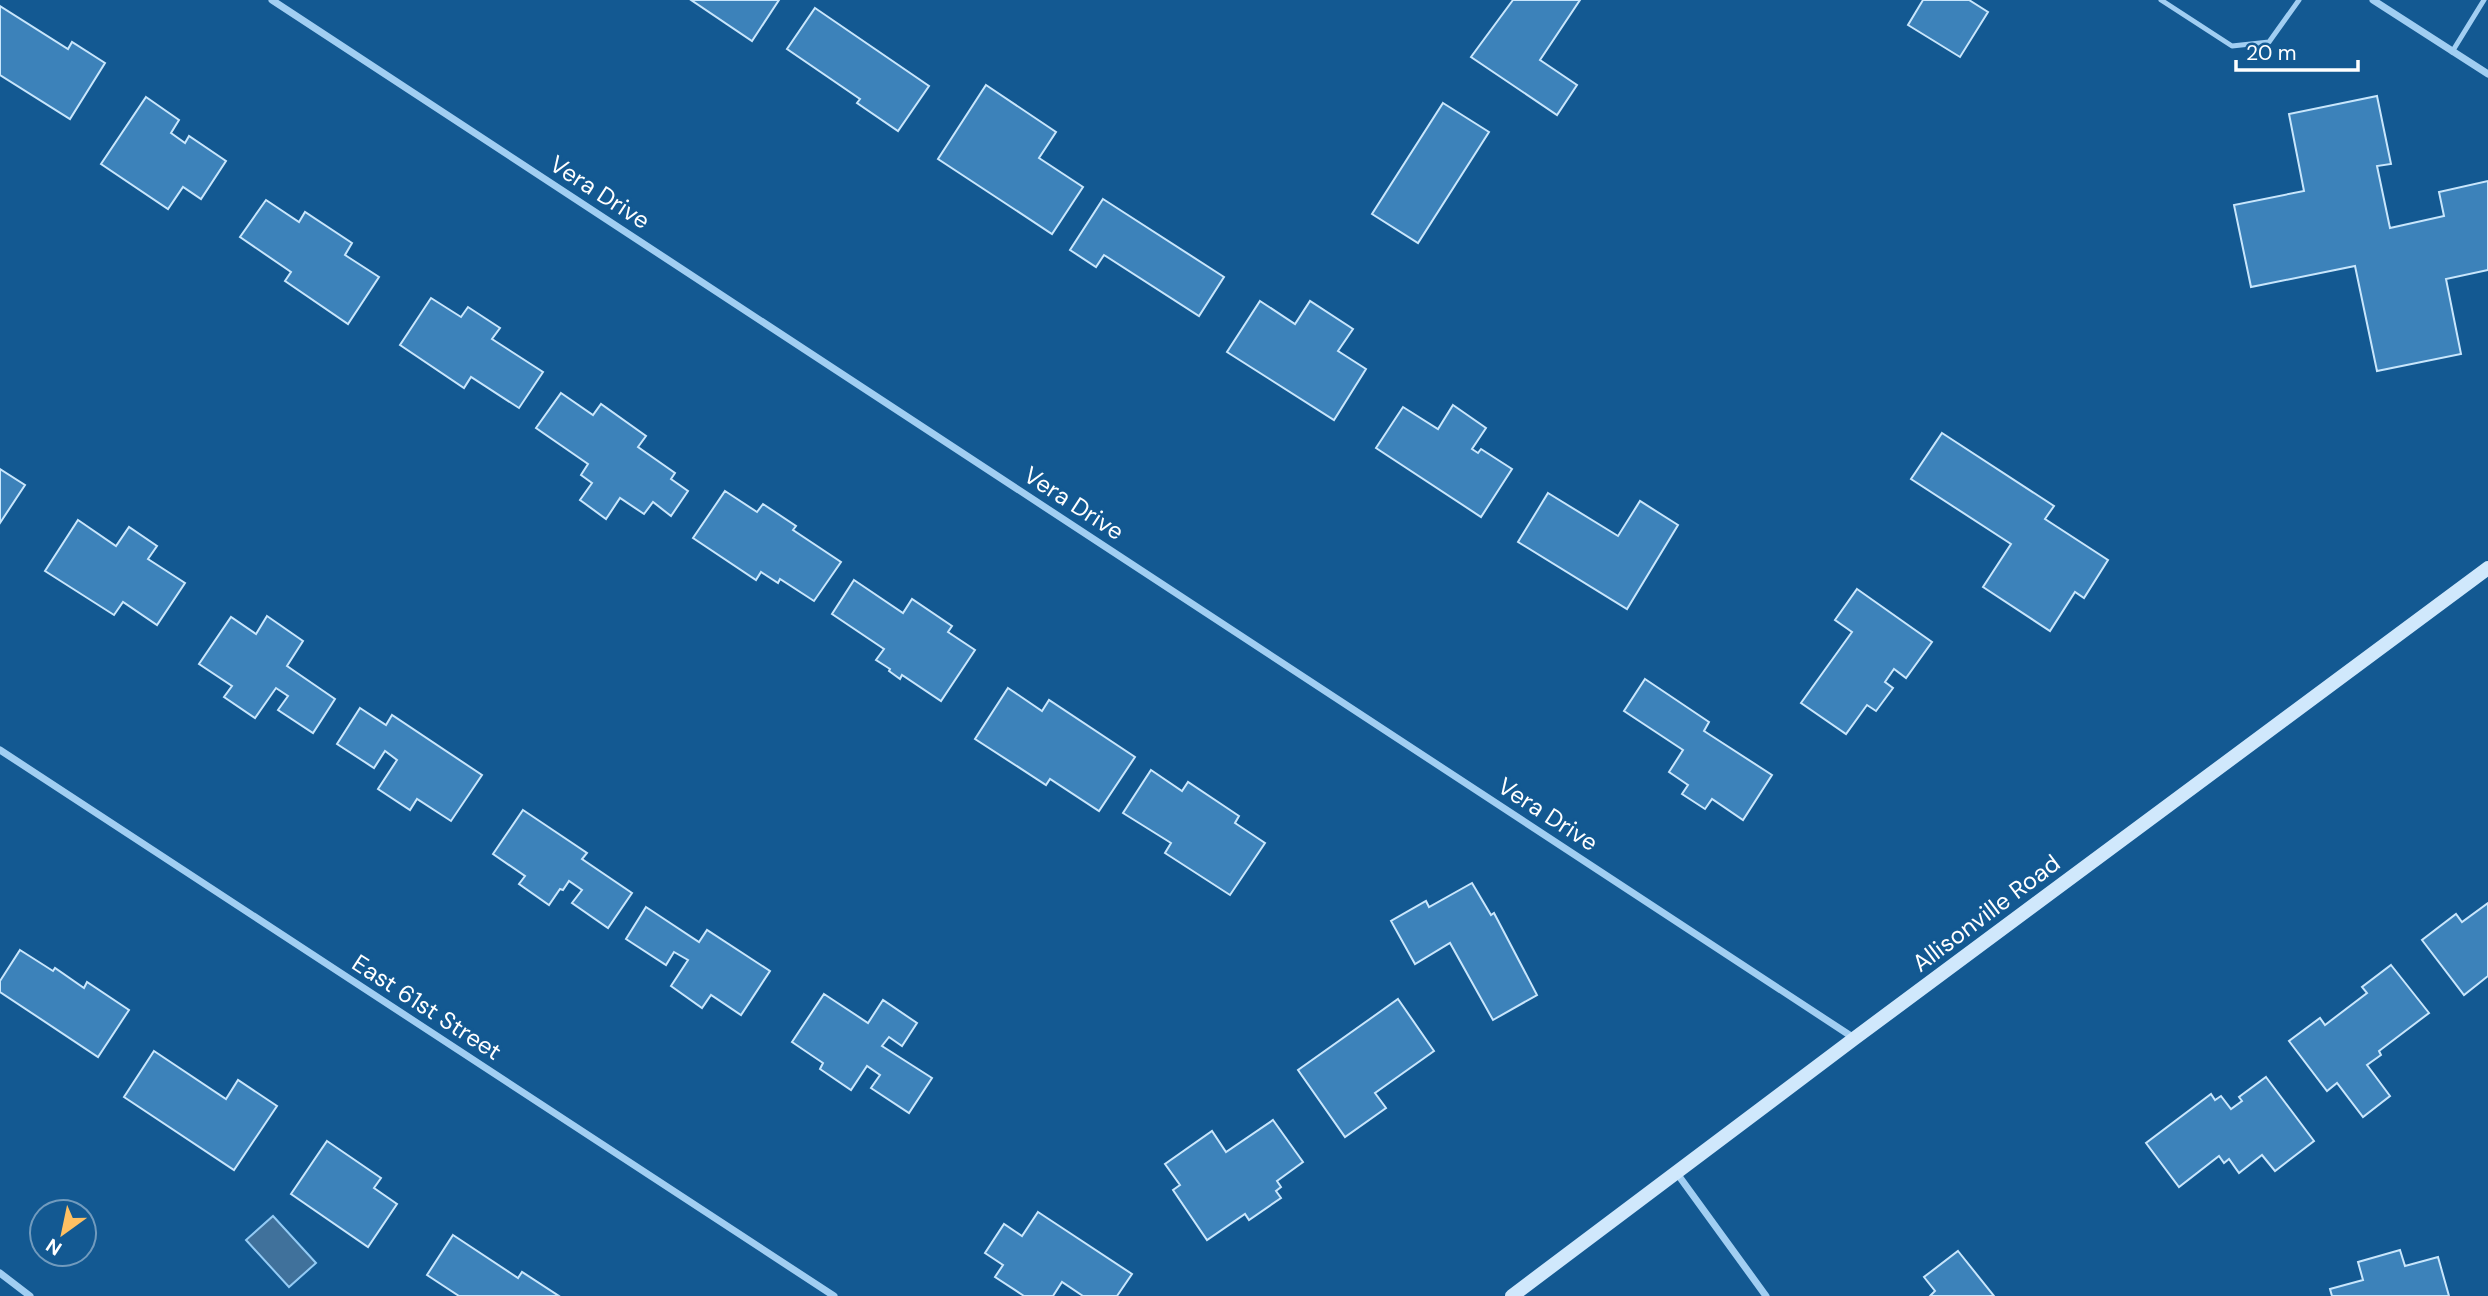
<svg xmlns="http://www.w3.org/2000/svg" width="2488" height="1296" font-family="'DM Sans',sans-serif">
	<style>
		.water { fill: #40719b; stroke: #93cbf5; stroke-width: 2 }
		.building { fill: #3c82ba; stroke: #c8e6fc; stroke-width: 2 }
		.lines { fill: none; stroke-linecap: round; stroke-linejoin: round }
		.lane { stroke: #a1cef2; stroke-width: 5 }
		.street { stroke: #a1cef2; stroke-width: 7 }
		.secondary { stroke: #d0e8fc; stroke-width: 14 }
		.labels { text-anchor: middle; dominant-baseline: central; stroke-width: 6; stroke-linejoin: round; paint-order: stroke }
		.street-label { font-size: 24px; fill: #fff; stroke: #135992 }
	</style>
	<rect width="100%" height="100%" fill="#135992"/>
	<polygon class="water" points="273,1216 316,1263 289,1287 246,1240"/>
	<g class="building">
		<polygon points="691,0 779,0 752,41"/>
		<polygon points="1513,0 1580,0 1540,60 1577,85 1557,115 1471,57"/>
		<polygon points="1923,0 1969,0 1988,12 1960,57 1908,25"/>
		<polygon points="0,6 68,49 72,42 105,63 70,119 0,75"/>
		<polygon points="815,8 929,86 898,131 857,103 860,99 787,49"/>
		<polygon points="986,85 1056,132 1039,158 1083,187 1052,234 938,159"/>
		<polygon points="2377,96 2391,164 2377,166 2390,228 2444,216 2439,192 2488,181 2488,270 2446,279 2461,354 2377,371 2355,266 2251,287 2234,205 2304,191 2289,114"/>
		<polygon points="146,97 179,120 171,133 185,143 189,136 226,161 201,199 183,187 168,209 101,164"/>
		<polygon points="1443,103 1489,132 1418,243 1372,214"/>
		<polygon points="1103,199 1224,277 1199,316 1104,255 1096,267 1070,250"/>
		<polygon points="266,200 299,222 305,212 352,243 345,255 379,277 348,324 285,281 291,272 240,237"/>
		<polygon points="431,298 461,317 468,307 500,328 492,339 543,372 519,408 471,377 464,388 400,345"/>
		<polygon points="1260,301 1295,324 1310,301 1353,329 1338,351 1366,369 1334,420 1227,352"/>
		<polygon points="561,393 593,415 601,404 646,436 638,447 675,473 671,479 688,491 671,516 653,502 644,514 620,498 606,519 580,500 592,483 581,475 588,464 536,428"/>
		<polygon points="1453,405 1486,428 1472,449 1478,453 1481,449 1512,469 1481,517 1376,448 1403,407 1438,429"/>
		<polygon points="1942,433 2054,506 2045,519 2108,560 2084,598 2075,592 2050,631 1983,587 2011,544 1911,479"/>
		<polygon points="0,469 25,485 0,523"/>
		<polygon points="725,491 757,512 763,504 796,526 793,530 841,562 814,601 780,579 778,583 761,572 756,580 693,538"/>
		<polygon points="1548,493 1618,536 1640,501 1678,525 1627,609 1518,542"/>
		<polygon points="78,520 116,546 129,527 157,546 148,559 185,583 157,625 123,602 114,615 45,571"/>
		<polygon points="854,580 903,613 912,599 952,626 948,632 975,650 941,701 902,675 900,679 889,671 890,669 876,660 884,649 832,614"/>
		<polygon points="1857,589 1932,642 1906,678 1894,669 1885,682 1893,688 1876,711 1867,705 1846,734 1801,703 1852,632 1835,620"/>
		<polygon points="267,616 303,641 287,666 335,699 313,733 278,710 288,696 276,688 255,718 224,697 232,686 199,664 231,617 256,634"/>
		<polygon points="1645,679 1709,722 1704,731 1772,775 1743,820 1712,799 1705,809 1682,794 1688,785 1669,772 1683,750 1624,711"/>
		<polygon points="1008,688 1042,711 1049,700 1135,757 1099,811 1050,779 1046,785 975,739"/>
		<polygon points="360,708 386,725 392,715 482,775 451,821 417,799 410,810 378,789 397,760 385,751 374,768 337,744"/>
		<polygon points="1151,770 1182,791 1188,782 1239,816 1235,823 1265,843 1230,895 1165,853 1171,843 1123,813"/>
		<polygon points="523,810 587,853 582,859 632,893 608,928 572,903 582,890 569,881 563,890 560,889 549,905 519,884 525,876 493,854"/>
		<polygon points="1472,883 1491,915 1494,913 1537,995 1493,1020 1450,943 1415,964 1391,921 1426,901 1429,907"/>
		<polygon points="2488,903 2488,976 2464,995 2422,940 2456,914 2462,922"/>
		<polygon points="646,907 699,942 707,930 770,971 741,1015 711,995 702,1008 671,986 688,960 674,952 666,965 626,939"/>
		<polygon points="20,950 53,971 55,968 84,988 87,982 129,1010 98,1057 0,992 0,981"/>
		<polygon points="2391,965 2429,1013 2379,1051 2381,1055 2367,1065 2390,1096 2363,1117 2337,1083 2327,1091 2289,1041 2320,1018 2325,1025 2367,993 2362,987"/>
		<polygon points="824,994 868,1023 883,1000 917,1023 902,1046 889,1037 882,1046 932,1078 909,1113 871,1088 880,1075 867,1066 851,1090 820,1069 823,1063 792,1042"/>
		<polygon points="1398,999 1434,1051 1375,1093 1386,1108 1345,1137 1298,1070"/>
		<polygon points="154,1051 226,1099 238,1080 277,1106 234,1170 124,1097"/>
		<polygon points="2266,1077 2314,1141 2275,1171 2262,1155 2239,1173 2229,1159 2224,1163 2219,1156 2179,1187 2146,1143 2211,1094 2215,1100 2221,1096 2231,1109 2242,1101 2239,1097"/>
		<polygon points="1273,1120 1303,1162 1277,1181 1281,1187 1276,1191 1281,1198 1249,1220 1245,1214 1207,1240 1173,1190 1180,1185 1165,1164 1212,1131 1226,1152"/>
		<polygon points="327,1141 381,1178 374,1188 397,1204 368,1247 291,1194"/>
		<polygon points="1038,1212 1132,1274 1117,1296 1083,1296 1062,1282 1053,1296 1024,1296 995,1277 1003,1265 985,1253 1004,1224 1022,1236"/>
		<polygon points="453,1235 518,1278 522,1272 559,1296 459,1296 427,1275"/>
		<polygon points="2400,1250 2405,1266 2438,1257 2449,1296 2332,1296 2330,1289 2363,1280 2358,1262"/>
		<polygon points="1958,1251 1994,1296 1930,1296 1935,1291 1924,1277"/>
	</g>
	<g class="lines">
		<g class="lane">
			<polyline points="2161,0 2232,46 2269,42 2299,0"/>
			<polyline points="2452,52 2484,0"/>
		</g>
		<g class="street">
			<polyline points="272,0 1854,1038"/>
			<polyline points="2373,0 2488,74"/>
			<polyline points="0,750 834,1296"/>
			<polyline points="1676,1172 1766,1296"/>
			<polyline points="0,1273 30,1296"/>
		</g>
		<polyline class="secondary" points="1512,1296 1855,1038 2488,568"/>
	</g>
	<g class="labels">
		<g class="street-label">
			<text transform="translate(600 192) rotate(33)">Vera Drive</text>
			<text transform="translate(1074 503) rotate(33)">Vera Drive</text>
			<text transform="translate(1548 814) rotate(33)">Vera Drive</text>
			<text transform="translate(1986 913) rotate(-37)">Allisonville Road</text>
			<text transform="translate(427 1007) rotate(33)">East 61st Street</text>
		</g>
	</g>
	<g transform="translate(63 1233) rotate(213)"><circle r="33" fill="#135992" stroke="#719bbe" stroke-width="2"/>
	<path d="M0-5L12 26L0 18L-12 26Z" fill="#ffc062"/>
	<text y="-10" font-size="19" font-weight="bold" text-anchor="middle" fill="#ffffff">N</text>
	</g>
	<path d="M2236 60v10h122v-10" fill="none" stroke="#ffffff" stroke-width="3.5"/>
	<text x="2246" y="60" font-size="21" fill="#ffffff" stroke="#135992" stroke-width="5" paint-order="stroke">20 m</text>
</svg>
